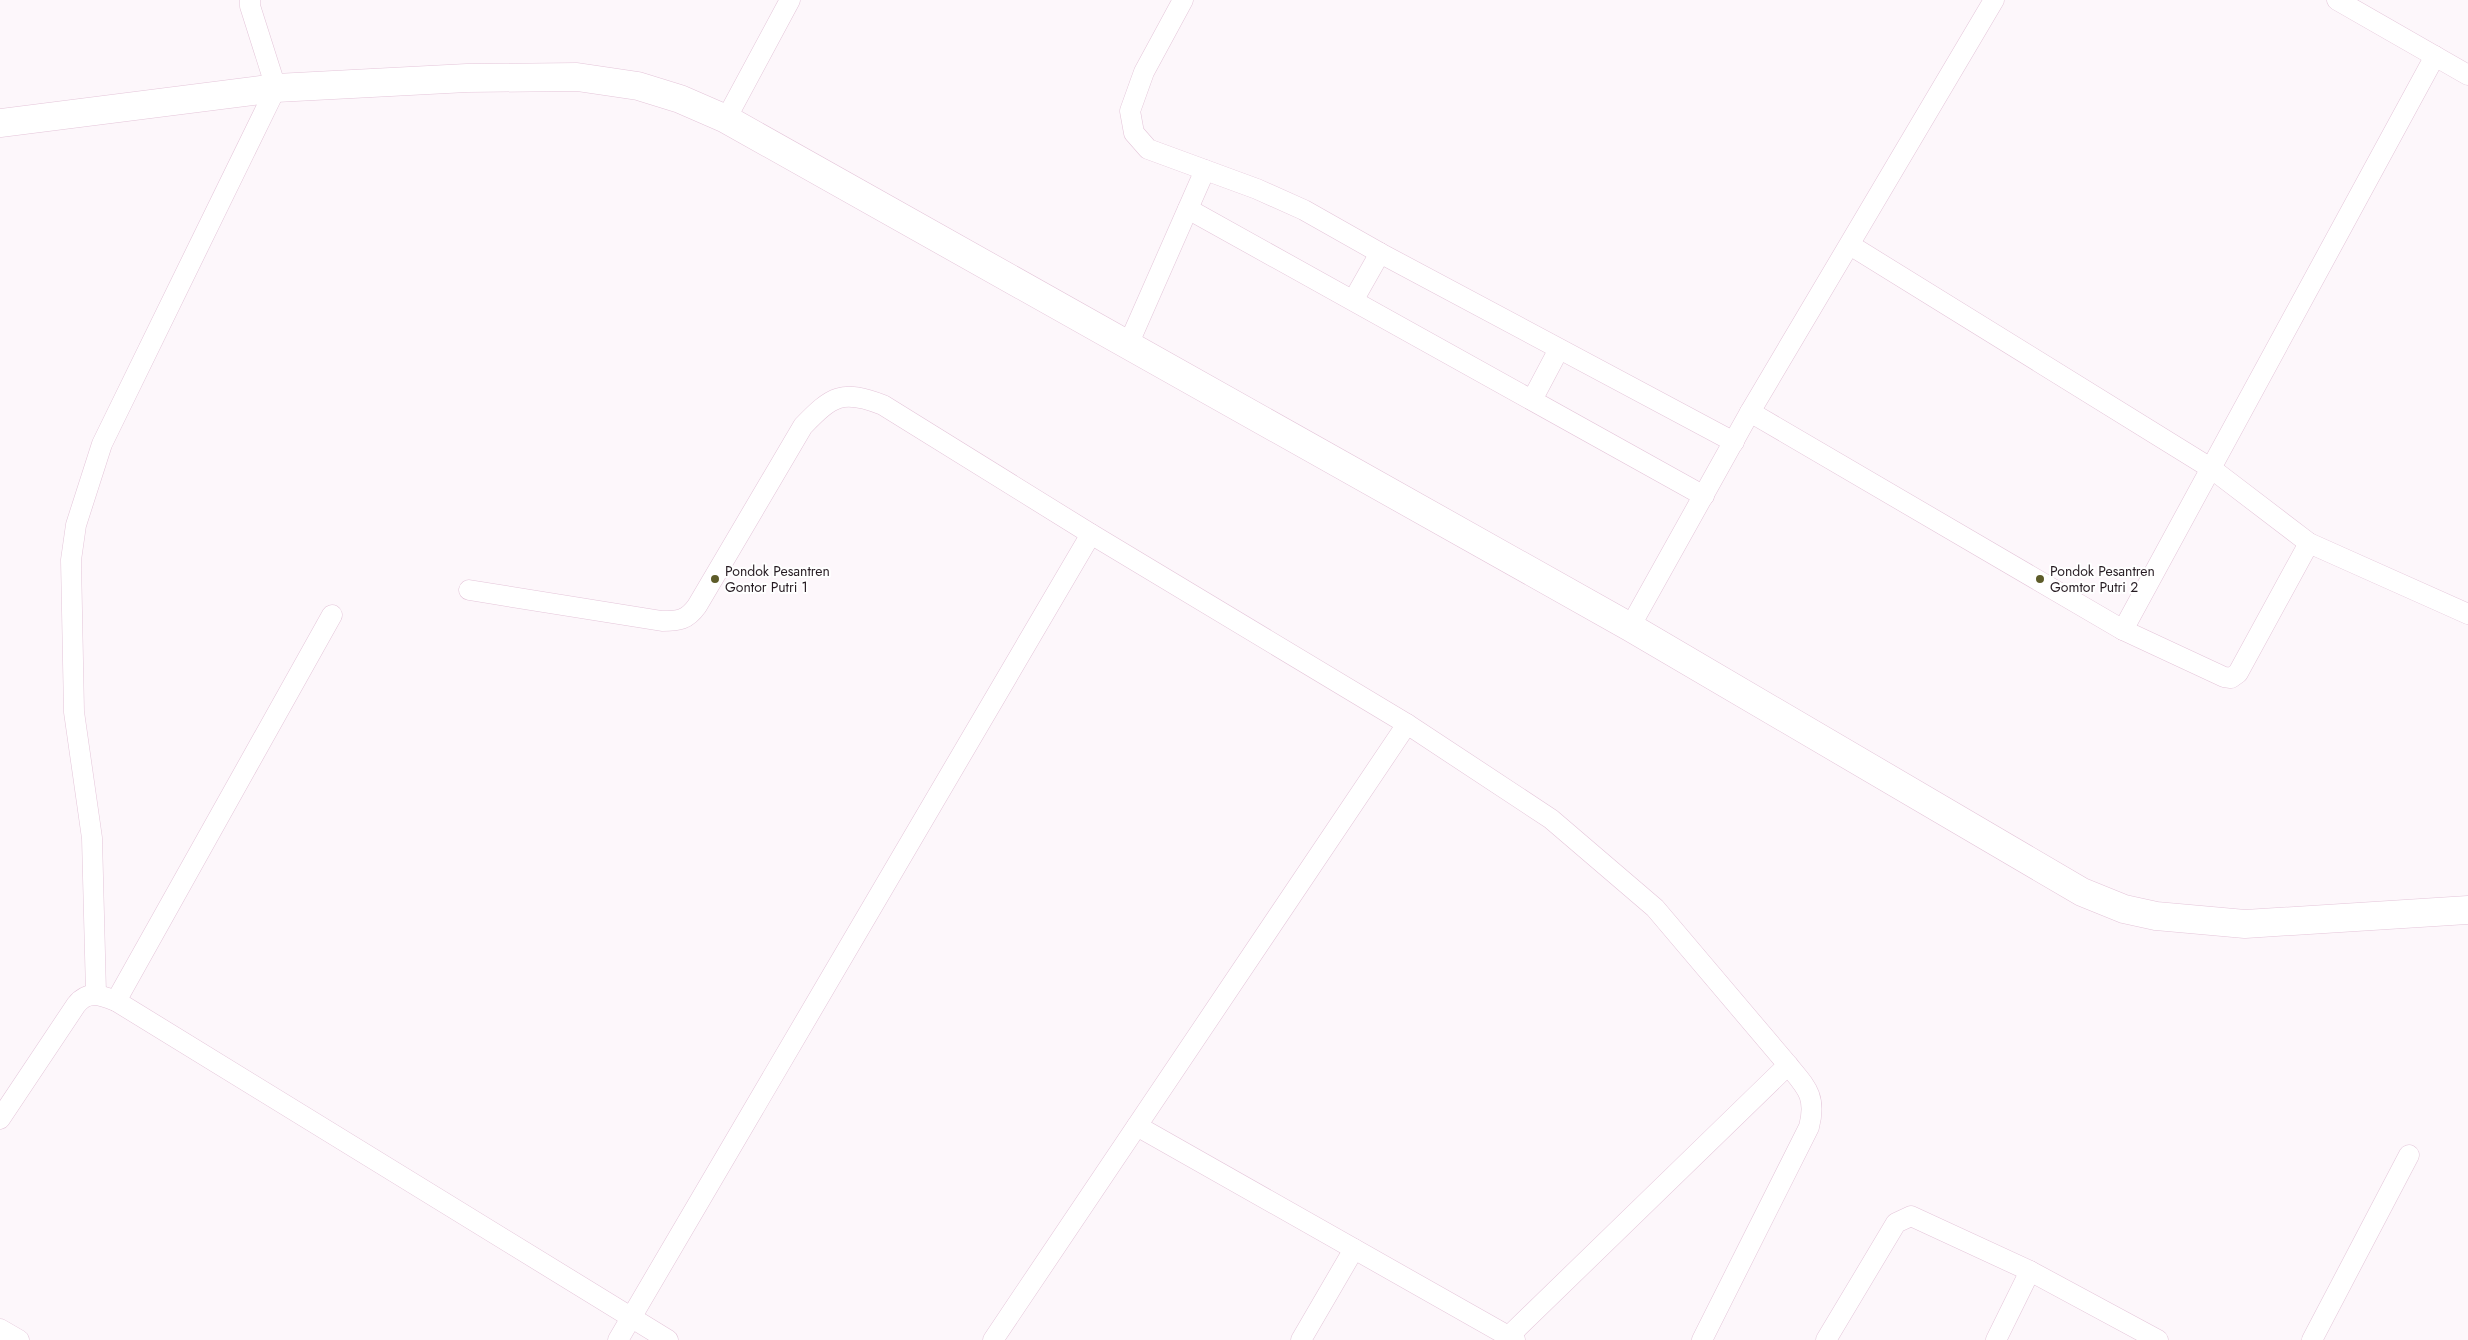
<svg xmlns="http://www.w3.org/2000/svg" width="2468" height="1340" font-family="Jost,sans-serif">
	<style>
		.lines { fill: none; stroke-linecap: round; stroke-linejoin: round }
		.lane-casing { stroke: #e4c5d9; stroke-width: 21 }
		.street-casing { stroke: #e4c5d9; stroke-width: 29 }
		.lane { stroke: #fff; stroke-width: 20 }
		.street { stroke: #fff; stroke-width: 28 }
		.poi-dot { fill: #5d5c29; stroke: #fff; stroke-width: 2 }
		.labels { text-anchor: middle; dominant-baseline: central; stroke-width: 4; stroke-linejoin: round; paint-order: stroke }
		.poi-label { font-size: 14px; fill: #271c23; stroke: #fff; text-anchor: start }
	</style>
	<rect width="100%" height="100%" fill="#fdf7fb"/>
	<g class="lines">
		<defs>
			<g id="lane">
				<polyline points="1183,0 1144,72 1130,111 1134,133 1148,149 1257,189 1304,210 1380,253 1734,442"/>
				<polyline points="2337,0 2468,75"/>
				<polyline points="726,119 790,0"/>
				<polyline points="1188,209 1704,496"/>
				<polyline points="1850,245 2212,469 2309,543 2468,614"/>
				<polyline points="1354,299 1380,253"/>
				<polyline points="1128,345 1205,170"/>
				<polyline points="1532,400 1559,349"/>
				<polyline points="1750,412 2123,630 2224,677 2231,678 2238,673 2309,543"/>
				<path d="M469,590L662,621C679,621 687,620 697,606L803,426C832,396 842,389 883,405L1091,534L1407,724L1551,819L1655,908L1788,1065L1509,1336"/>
				<polyline points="1630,627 1750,412 1994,0"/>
				<polyline points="2123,630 2435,56"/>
				<polyline points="96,993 92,838 74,712 71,560 76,525 102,444 276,88 250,6 250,0"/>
				<polyline points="116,1001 332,615"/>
				<path d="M0,1119L76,1005C88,990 100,995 116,1001L668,1340"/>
				<polyline points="1137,1126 1515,1340"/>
				<polyline points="0,1329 19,1340"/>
				<polyline points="618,1340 1091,534"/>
				<polyline points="993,1340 1407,724"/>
				<polyline points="1301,1340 1354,1249"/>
				<path d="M1702,1340L1809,1127C1817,1096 1806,1087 1788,1065"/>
				<polyline points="1826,1340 1896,1223 1911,1216 2030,1271 2158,1340"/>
				<polyline points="1996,1340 2030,1271"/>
				<polyline points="2312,1340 2409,1155"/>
			</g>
			<polyline id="street" points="0,123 276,88 467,78 577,77 638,86 680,99 726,119 1630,627 2082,892 2124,909 2156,916 2245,924 2468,910"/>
		</defs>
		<use href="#lane" class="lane-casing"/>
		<use href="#street" class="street-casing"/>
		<use href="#lane" class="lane"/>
		<use href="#street" class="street"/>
	</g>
	<g class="poi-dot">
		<circle cx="715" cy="579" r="5"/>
		<circle cx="2040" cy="579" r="5"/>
	</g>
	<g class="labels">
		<g class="poi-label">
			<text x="725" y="571">Pondok Pesantren<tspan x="725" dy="16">Gontor Putri 1</tspan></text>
			<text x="2050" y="571">Pondok Pesantren<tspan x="2050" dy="16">Gomtor Putri 2</tspan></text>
		</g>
	</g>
</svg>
